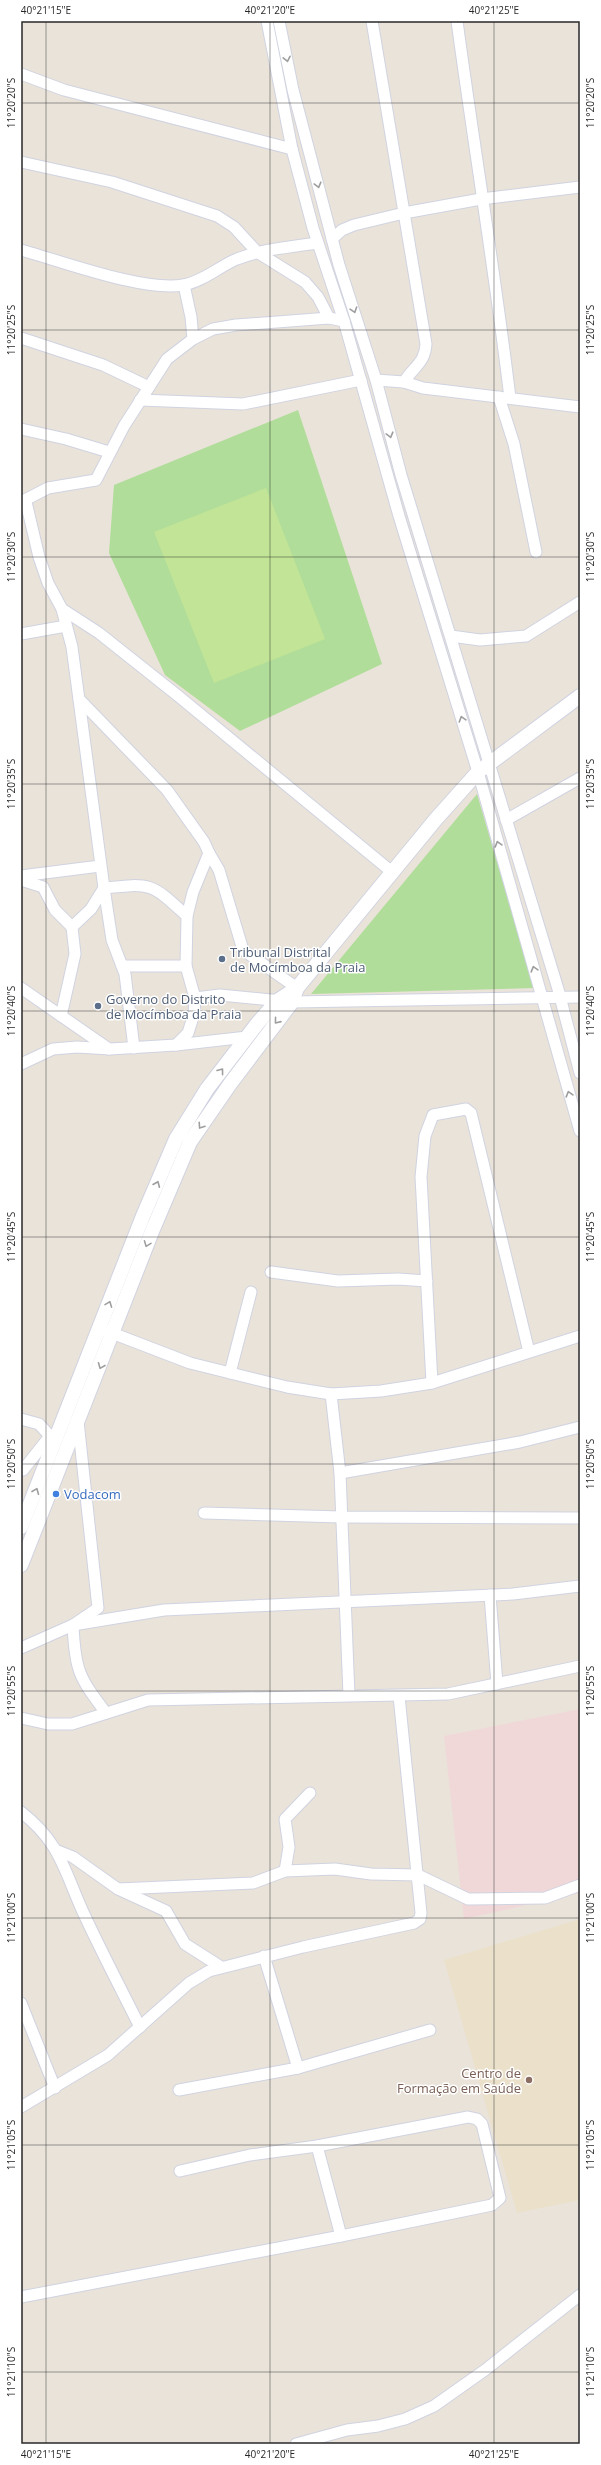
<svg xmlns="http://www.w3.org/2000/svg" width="601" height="2465" font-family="'Open Sans',sans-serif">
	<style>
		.education { fill: #ebe0ca }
		.medical { fill: #f0d8d9 }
		.grass { fill: #b0dd99 }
		.pitch { fill: #c2e496 }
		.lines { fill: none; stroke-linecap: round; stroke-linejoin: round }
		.minor-casing { stroke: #d0d3e0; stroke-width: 13 }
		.tertiary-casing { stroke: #d0d3e0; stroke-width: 16 }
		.minor { stroke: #fff; stroke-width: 11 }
		.tertiary { stroke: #fff; stroke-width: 14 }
		.oneway { stroke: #9e9e9e }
		.ticks { fill: none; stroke: #282828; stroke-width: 1; stroke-opacity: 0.45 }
		.service-dot { fill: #5c6f8a; stroke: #fff; stroke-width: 1.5 }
		.shop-dot { fill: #3f7fe0; stroke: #fff; stroke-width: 1.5 }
		.education-dot { fill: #8d6e63; stroke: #fff; stroke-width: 1.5 }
		.labels { text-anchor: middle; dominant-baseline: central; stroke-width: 3; stroke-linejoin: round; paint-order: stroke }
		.service-label { font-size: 13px; fill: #4e5e75; stroke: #fff; text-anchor: start }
		.shop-label { font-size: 13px; fill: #366cbe; stroke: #fff; text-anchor: start }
		.education-label { font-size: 13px; fill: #785e54; stroke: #fff; text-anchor: end }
		.neatline { fill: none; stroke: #282828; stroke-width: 1.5 }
		.ticks-label { font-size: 10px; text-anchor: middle; fill: #282828 }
	</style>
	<rect width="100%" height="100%" fill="#eae3da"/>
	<polygon class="education" points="580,1919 580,2200 517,2213 444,1960"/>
	<polygon class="medical" points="580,1709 580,1893 464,1919 444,1736"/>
	<g class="grass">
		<polygon points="298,410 382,664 240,731 165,675 109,553 114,485"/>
		<polygon points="477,794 534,988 311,994"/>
	</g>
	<polygon class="pitch" points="266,488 325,639 214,683 154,532"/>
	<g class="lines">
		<defs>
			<g id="minor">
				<polyline points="267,21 292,149 313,228 344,321 399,516 478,772 580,1131"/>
				<polyline points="279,21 293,90 339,265 376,380 401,475 558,989 580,1073"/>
				<path d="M372,21L426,344C425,363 414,366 404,382"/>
				<path d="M457,21C474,147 495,272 510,398"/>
				<polyline points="21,74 64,90 292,149"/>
				<polyline points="21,162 112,182 217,216 234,227 257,252 305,282 318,297 329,318"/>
				<polyline points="332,239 342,230 354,225 404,213 481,199 580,187"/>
				<path d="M21,250C61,261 144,292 183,285C202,282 220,266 237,259C263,249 290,247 317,243"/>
				<polyline points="184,285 191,317 193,339"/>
				<polyline points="21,338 103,365 149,387"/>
				<polyline points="376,380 404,382 423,388 580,407"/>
				<polyline points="499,397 514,444 536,552"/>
				<polyline points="140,400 243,404 361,380"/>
				<polyline points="21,429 66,439 109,452"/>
				<polyline points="21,502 48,488 96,480 124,426 167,359 193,339 213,329 236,325 329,318 344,321"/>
				<polyline points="26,502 39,557 48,583 62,609 72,647 104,888 112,940 125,974 134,1048"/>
				<polyline points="62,609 99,633 177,695 392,872"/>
				<polyline points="21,634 66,626"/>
				<polyline points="451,636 480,640 526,636 580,602"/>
				<polyline points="79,699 167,790 204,842 209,853 193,892 187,916 186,966 195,998 194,1014 188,1033 176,1045"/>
				<polyline points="506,820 580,778"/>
				<polyline points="209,853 219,870 243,950 297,988"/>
				<polyline points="21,876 100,866"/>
				<polyline points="21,880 43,887 55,910 72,927"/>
				<polyline points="122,966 186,966"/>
				<polyline points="21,988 109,1049"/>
				<polyline points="195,998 220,995 292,1002 580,997"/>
				<path d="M61,1016L75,954L72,927L91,909L104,888C152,883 151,883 187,916"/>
				<polyline points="21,1064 53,1049 77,1047 110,1049 176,1045 247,1037"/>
				<polyline points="271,1272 338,1281 398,1279 427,1281"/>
				<polyline points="104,1330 190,1363 287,1387 331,1394 381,1391 432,1383 580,1336"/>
				<polyline points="230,1373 251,1292"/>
				<polyline points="432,1383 421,1177 425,1136 433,1115 466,1109 471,1113 529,1352"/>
				<polyline points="331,1394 340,1473 349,1695"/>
				<polyline points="21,1419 39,1424 50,1436 23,1470"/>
				<path d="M78,1421L98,1608L73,1625C75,1671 79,1677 106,1713"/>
				<polyline points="340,1473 520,1442 580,1427"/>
				<polyline points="204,1513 341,1517 580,1518"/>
				<polyline points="490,1595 497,1684"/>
				<polyline points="21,1648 73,1625 164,1610 513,1594 580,1586"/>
				<polyline points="21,1718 48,1724 72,1724 148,1700 448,1694 580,1666"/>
				<path d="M21,1812C60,1842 64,1870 83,1912C101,1951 121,1989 140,2027"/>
				<polyline points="58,1851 73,1857 118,1889 166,1911 185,1944 221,1967"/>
				<polyline points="285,1871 289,1847 285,1819 310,1793"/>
				<polyline points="118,1889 253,1883 285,1871 335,1869 371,1874 418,1875 468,1899 545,1898 580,1885"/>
				<polyline points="264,1956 298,2068"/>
				<polyline points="21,2003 55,2088"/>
				<polyline points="179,2090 298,2068 430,2030"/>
				<polyline points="21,2107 108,2055 189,1983 209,1971 303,1947 414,1923 420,1919 421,1913 399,1696"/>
				<polyline points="317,2146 341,2236"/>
				<polyline points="21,2297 341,2236 492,2205 500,2198 482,2124 477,2119 468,2117 317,2146 250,2155 180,2171"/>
				<polyline points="296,2444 347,2430 378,2426 405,2419 434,2406 485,2370 580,2295"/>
			</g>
			<g id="tertiary">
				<polyline points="21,1527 143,1216 176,1139 207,1089 257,1024 277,1001 297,988 436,819 478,772 580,696"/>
				<polyline points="21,1565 153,1229 190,1142 230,1084 292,1002 297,988"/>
			</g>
		</defs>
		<use href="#minor" class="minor-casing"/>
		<use href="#tertiary" class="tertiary-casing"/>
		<use href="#minor" class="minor"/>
		<use href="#tertiary" class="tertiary"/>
	</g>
	<defs><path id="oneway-chevron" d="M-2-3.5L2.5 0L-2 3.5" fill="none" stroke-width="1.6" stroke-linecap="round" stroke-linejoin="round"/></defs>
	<g class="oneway">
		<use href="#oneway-chevron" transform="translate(287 59) rotate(78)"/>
		<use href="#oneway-chevron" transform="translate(318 185) rotate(75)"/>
		<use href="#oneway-chevron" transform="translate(354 310) rotate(72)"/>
		<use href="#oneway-chevron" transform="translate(390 435) rotate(75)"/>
		<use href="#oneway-chevron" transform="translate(462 719) rotate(-107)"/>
		<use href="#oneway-chevron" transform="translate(498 844) rotate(-106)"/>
		<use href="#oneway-chevron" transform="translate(534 969) rotate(-106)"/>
		<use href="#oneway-chevron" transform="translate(277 1021) rotate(129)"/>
		<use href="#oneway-chevron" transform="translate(221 1071) rotate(-53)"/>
		<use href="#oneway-chevron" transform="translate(569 1094) rotate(-106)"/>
		<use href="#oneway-chevron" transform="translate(201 1126) rotate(124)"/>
		<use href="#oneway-chevron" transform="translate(157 1184) rotate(-67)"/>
		<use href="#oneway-chevron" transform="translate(147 1244) rotate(111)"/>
		<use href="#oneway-chevron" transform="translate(109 1304) rotate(-69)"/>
		<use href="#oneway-chevron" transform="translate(101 1366) rotate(112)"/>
		<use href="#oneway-chevron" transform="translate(36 1491) rotate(-68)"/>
	</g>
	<path class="ticks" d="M46,21V2444M270,21V2444M494,21V2444M21,103H580M21,330H580M21,557H580M21,784H580M21,1011H580M21,1237H580M21,1464H580M21,1691H580M21,1918H580M21,2145H580M21,2372H580"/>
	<g class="service-dot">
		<circle cx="222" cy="959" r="4"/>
		<circle cx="98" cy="1006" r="4"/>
	</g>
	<circle class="shop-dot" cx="56" cy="1494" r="4"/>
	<circle class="education-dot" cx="529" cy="2080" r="4"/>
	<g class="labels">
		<g class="service-label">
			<text x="230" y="952">Tribunal Distrital<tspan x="230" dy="15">de Mocímboa da Praia</tspan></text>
			<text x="106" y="999">Governo do Distrito<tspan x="106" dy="15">de Mocímboa da Praia</tspan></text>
		</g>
		<g class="shop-label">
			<text x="64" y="1494">Vodacom</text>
		</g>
		<g class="education-label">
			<text x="521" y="2073">Centro de<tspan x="521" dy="15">Formação em Saúde</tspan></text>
		</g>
	</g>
	<rect width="601" height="2465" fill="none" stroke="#ffffff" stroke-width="44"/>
	<rect x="22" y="22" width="557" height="2421" class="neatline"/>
	<g class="ticks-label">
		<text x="46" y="14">40°21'15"E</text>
		<text x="270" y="14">40°21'20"E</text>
		<text x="494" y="14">40°21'25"E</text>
		<text transform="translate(11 103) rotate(-90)" y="4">11°20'20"S</text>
		<text transform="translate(590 103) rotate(-90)" y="4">11°20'20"S</text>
		<text transform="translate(11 330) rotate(-90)" y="4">11°20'25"S</text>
		<text transform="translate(590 330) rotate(-90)" y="4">11°20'25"S</text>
		<text transform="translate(11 557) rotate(-90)" y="4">11°20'30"S</text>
		<text transform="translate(590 557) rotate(-90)" y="4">11°20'30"S</text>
		<text transform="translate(11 784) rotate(-90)" y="4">11°20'35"S</text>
		<text transform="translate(590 784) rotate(-90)" y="4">11°20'35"S</text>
		<text transform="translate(11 1011) rotate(-90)" y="4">11°20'40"S</text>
		<text transform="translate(590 1011) rotate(-90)" y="4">11°20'40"S</text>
		<text transform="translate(11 1237) rotate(-90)" y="4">11°20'45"S</text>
		<text transform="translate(590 1237) rotate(-90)" y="4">11°20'45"S</text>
		<text transform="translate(11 1464) rotate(-90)" y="4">11°20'50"S</text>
		<text transform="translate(590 1464) rotate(-90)" y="4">11°20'50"S</text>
		<text transform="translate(11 1691) rotate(-90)" y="4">11°20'55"S</text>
		<text transform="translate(590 1691) rotate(-90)" y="4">11°20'55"S</text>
		<text transform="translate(11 1918) rotate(-90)" y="4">11°21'00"S</text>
		<text transform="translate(590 1918) rotate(-90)" y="4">11°21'00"S</text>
		<text transform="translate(11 2145) rotate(-90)" y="4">11°21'05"S</text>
		<text transform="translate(590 2145) rotate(-90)" y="4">11°21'05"S</text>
		<text transform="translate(11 2372) rotate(-90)" y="4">11°21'10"S</text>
		<text transform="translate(590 2372) rotate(-90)" y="4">11°21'10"S</text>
		<text x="46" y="2458">40°21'15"E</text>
		<text x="270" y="2458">40°21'20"E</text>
		<text x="494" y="2458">40°21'25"E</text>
	</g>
</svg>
